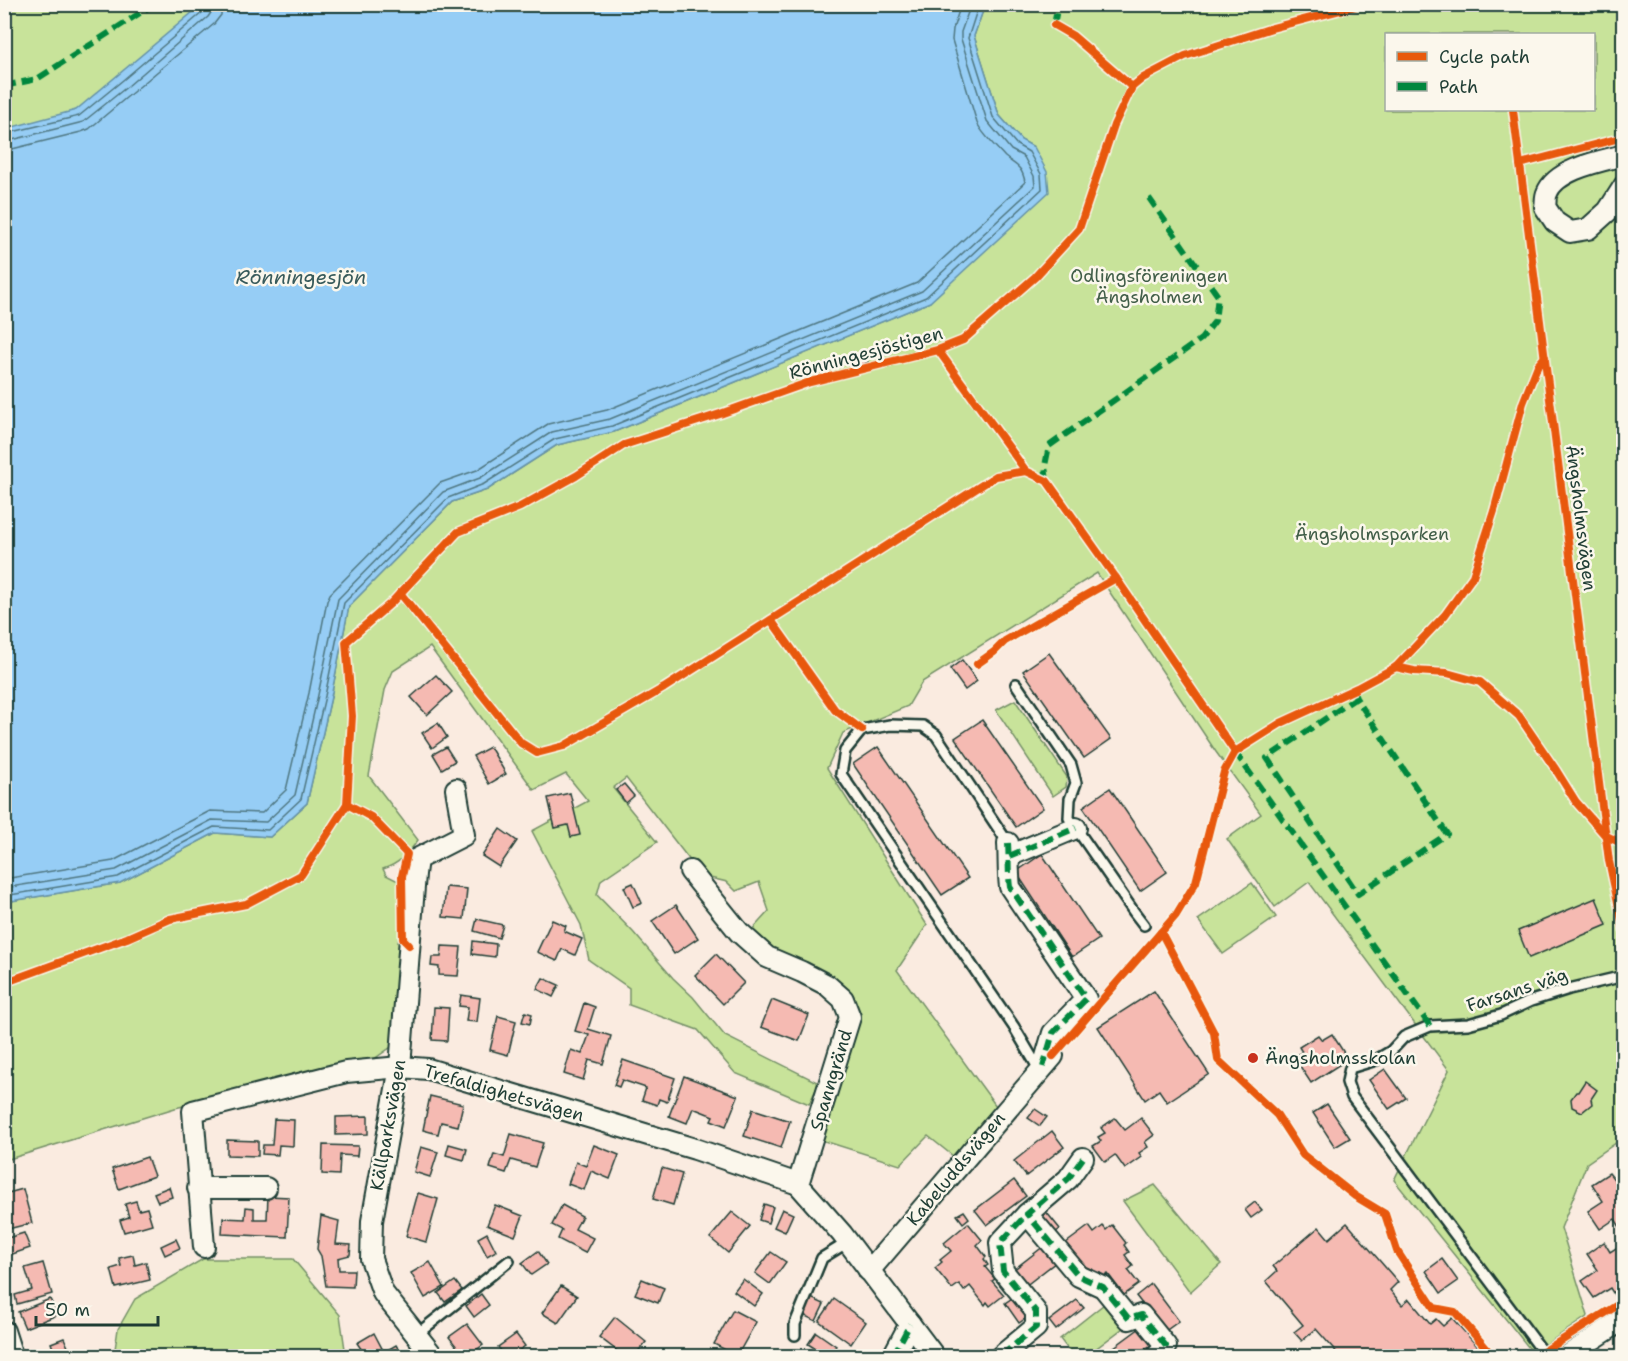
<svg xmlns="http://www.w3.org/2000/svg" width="1628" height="1361" font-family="'Shantell Sans',sans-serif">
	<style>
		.green { fill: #c8e39a; stroke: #749067; stroke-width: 1.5; fill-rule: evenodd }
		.water { fill: #96cdf5; stroke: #6693a8; stroke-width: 1.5 }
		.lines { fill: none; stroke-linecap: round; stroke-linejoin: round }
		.shore { stroke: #4f7781; stroke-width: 1.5 }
		.building { fill: #f5bab2; stroke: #1f3d34; stroke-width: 1.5 }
		.service-casing { stroke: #1f3d34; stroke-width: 14 }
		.minor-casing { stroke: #1f3d34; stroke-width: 24 }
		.service { stroke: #fbf7ec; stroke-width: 9 }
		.minor { stroke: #fbf7ec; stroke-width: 20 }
		.quiet { stroke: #00873e; stroke-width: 6; stroke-dasharray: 12 6; stroke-linecap: butt }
		.cycleway-casing { stroke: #fbf7ec; stroke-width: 11 }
		.cycleway { stroke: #e8590c; stroke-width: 8 }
		.poi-dot { fill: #c8321e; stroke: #fbf7ec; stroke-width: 2 }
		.labels { text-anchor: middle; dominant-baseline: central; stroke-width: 5; stroke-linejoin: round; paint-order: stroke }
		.park-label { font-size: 18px; fill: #415e48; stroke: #fbf7ec }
		.street-label { font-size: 18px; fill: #1f3d34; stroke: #fbf7ec }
		.poi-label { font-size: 18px; fill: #1f3d34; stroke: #fbf7ec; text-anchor: start }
		.water-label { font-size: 20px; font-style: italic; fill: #375a5b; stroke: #fbf7ec }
	</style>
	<rect width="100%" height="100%" fill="#faebe0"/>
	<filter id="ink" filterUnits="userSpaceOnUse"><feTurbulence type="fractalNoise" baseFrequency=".0167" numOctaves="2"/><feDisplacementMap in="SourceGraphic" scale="12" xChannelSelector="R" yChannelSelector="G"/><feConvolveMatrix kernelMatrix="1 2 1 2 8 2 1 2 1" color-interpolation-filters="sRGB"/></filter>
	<g filter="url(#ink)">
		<g class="green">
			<polygon points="4,5 286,5 113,122 5,141"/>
			<path d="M985,5H1623V1138L1587,1163L1561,1228L1588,1316L1533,1353L1394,1180L1449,1070L1309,882L1275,907L1227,839L1261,814L1216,752L1097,573L922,682L908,706L843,733L827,768L927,925L897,970L996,1106L953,1156L928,1136L900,1165L821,1140L856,1020L790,960L749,933L769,911L759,882L736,891L727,882L702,876L626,778L613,788L657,842L601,880L597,895L633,932L673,978L693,997L725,1036L819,1083L809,1104L735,1073L698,1030L629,1005V988L589,960L581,925L532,831L588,801L566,774L534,790L430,647L393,671L385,690L369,776L418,840C408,854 399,864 383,869L386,875L398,881L401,891L394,1045L371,1061L175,1108L9,1159L4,1146V902L120,883L215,833L270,837L307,803L331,697L349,606L452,502L487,490L557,445L614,432L930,302L1034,147L1021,140L999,115L974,36ZM1386,34H1594V110H1386Z"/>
			<polygon points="1015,700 1067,777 1066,787 1053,796 996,710"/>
			<polygon points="1252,883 1276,917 1223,954 1198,920"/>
			<polygon points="1155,1185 1221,1264 1190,1292 1123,1201"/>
			<polygon points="203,1259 293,1259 340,1315 346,1356 114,1356 118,1329 135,1299"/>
			<polygon points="1108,1301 1127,1325 1086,1356 1073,1356 1060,1339"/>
		</g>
		<polygon class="water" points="207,5 985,5 974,36 999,115 1021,140 1034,147 1047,172 1049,192 930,302 614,432 557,445 487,490 452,502 349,606 331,697 307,803 270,837 215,833 120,883 5,902 5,129 76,110 199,7"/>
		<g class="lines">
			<g class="shore">
				<polyline points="4,134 79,116 123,80 203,12 206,4"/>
				<polyline points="4,142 83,122 128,86 208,17 212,11 213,4"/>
				<polyline points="4,151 81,132 89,129 214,24 221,15 222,4"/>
				<path d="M4,879L113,861L210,811L262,813L286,790L309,693L327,601L330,594L440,483L477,470L548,424L607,410L917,283L1025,182C1022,166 1016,166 1005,157C996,147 983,135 977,123L952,40L953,29L961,4"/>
				<polyline points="4,888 116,870 212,820 266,822 295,795 318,695 338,599 443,492 480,478 552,432 610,419 922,291 1035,186 1034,176 1024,157 1011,150 987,121 961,39 961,32 971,4"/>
				<polyline points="4,896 118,877 214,827 268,830 301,799 325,696 344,603 448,498 484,484 555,439 612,426 926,297 1042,189 1041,174 1029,152 1017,145 993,117 968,38 979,4"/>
			</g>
		</g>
		<g class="building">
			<polygon points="864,353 868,362 852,369 848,360"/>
			<polygon points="1049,653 1111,739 1084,758 1023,671"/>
			<polygon points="962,660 977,681 965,690 950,669"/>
			<polygon points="436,675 452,692 427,715 411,697"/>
			<polygon points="982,720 1043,808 1016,827 955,738"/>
			<polygon points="438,723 447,737 432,748 422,733"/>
			<polygon points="446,747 455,761 442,769 433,754"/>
			<polygon points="490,747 506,774 489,784 473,756"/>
			<polygon points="878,747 968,878 942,895 853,764"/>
			<polygon points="624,784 634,796 626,803 616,790"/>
			<polygon points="1110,788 1167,872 1140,891 1083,807"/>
			<polygon points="570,793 580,835 571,837 568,825 555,828 548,798"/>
			<polygon points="500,829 517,841 499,867 482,856"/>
			<polygon points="1042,854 1099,939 1072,957 1016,872"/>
			<polygon points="633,883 642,903 633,907 624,887"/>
			<polygon points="446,887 467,889 464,919 443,917"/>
			<polygon points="1596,898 1607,925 1529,958 1518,931"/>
			<polygon points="676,905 698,938 674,954 652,921"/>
			<polygon points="477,919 503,925 499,938 474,931"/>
			<polygon points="552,920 566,926 564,931 582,939 575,955 562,949 557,961 537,952"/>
			<polygon points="473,941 496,944 495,957 472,954"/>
			<polygon points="442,946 461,947 458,976 439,975 439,967 431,966 432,957 441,957"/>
			<polygon points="716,954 744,983 723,1004 695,975"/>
			<polygon points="543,978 559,985 553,997 537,989"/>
			<polygon points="1154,991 1209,1074 1167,1102 1159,1090 1145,1100 1098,1027"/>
			<polygon points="461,995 480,998 477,1022 466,1021 468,1007 459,1006"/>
			<polygon points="772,1000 809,1015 799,1041 761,1027"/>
			<polygon points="584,1003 595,1007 588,1029 611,1036 603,1064 589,1060 583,1080 564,1074 571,1050 582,1054 589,1035 575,1031"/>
			<polygon points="434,1007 449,1008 447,1041 432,1040"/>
			<polygon points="525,1012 532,1014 530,1024 522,1022"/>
			<polygon points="498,1016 516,1021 508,1055 490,1050"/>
			<polygon points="1332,1034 1348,1059 1311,1083 1294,1057 1302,1052 1299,1047 1318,1035 1322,1040"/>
			<polygon points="623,1060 675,1078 667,1102 659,1099 657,1105 642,1100 646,1088 622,1080 619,1087 614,1085"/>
			<polygon points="1385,1069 1406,1098 1389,1109 1369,1080"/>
			<polygon points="684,1076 738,1096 726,1126 711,1120 713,1116 693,1108 687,1123 669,1116"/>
			<polygon points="1585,1081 1597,1090 1591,1099 1592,1104 1582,1112 1572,1107 1571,1099 1576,1092 1578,1092"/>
			<polygon points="430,1096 463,1104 458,1126 441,1122 438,1134 423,1130"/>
			<polygon points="1327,1104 1350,1138 1335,1147 1313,1113"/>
			<polygon points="753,1109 790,1121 781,1148 744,1136"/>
			<polygon points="1035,1109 1047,1117 1040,1126 1028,1118"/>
			<polygon points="368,1116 368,1134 336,1135 336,1117"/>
			<polygon points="1115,1118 1125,1130 1141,1118 1154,1135 1145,1142 1148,1147 1139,1153 1142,1157 1125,1169 1115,1155 1105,1162 1093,1146 1101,1141 1098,1137 1105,1133 1101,1128"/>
			<polygon points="274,1119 294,1120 293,1146 279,1145 278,1155 262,1154 263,1145 272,1145"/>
			<polygon points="1052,1131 1064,1147 1026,1176 1014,1161"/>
			<polygon points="511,1134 543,1143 535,1167 511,1160 506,1173 490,1168 494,1154 504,1157"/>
			<polygon points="227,1140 258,1141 258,1156 227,1155"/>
			<polygon points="449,1144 467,1149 464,1160 446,1155"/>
			<polygon points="323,1145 358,1146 357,1156 340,1155 339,1175 322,1174"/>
			<polygon points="594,1145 619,1155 610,1179 591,1171 584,1190 568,1184 576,1162 586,1166"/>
			<polygon points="421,1147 438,1152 430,1177 414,1172"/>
			<polygon points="147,1157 154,1176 119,1189 112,1169"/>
			<polygon points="662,1168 682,1174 673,1205 653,1199"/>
			<polygon points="1609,1173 1616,1182 1624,1177 1624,1225 1620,1227 1615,1219 1600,1229 1588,1211 1603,1201 1592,1184"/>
			<polygon points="1014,1180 1026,1196 987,1225 975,1210"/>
			<polygon points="169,1187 172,1197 158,1202 154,1193"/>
			<polygon points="23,1189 32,1223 4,1230 4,1220 11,1218 8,1208 4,1209 4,1194"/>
			<polygon points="418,1193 438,1199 426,1242 406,1236"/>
			<polygon points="268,1196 289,1197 287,1237 222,1234 223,1218 245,1219 246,1207 254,1208 254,1219 267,1219"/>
			<polygon points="136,1201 139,1210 147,1208 152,1224 124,1232 120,1220 129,1217 125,1204"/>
			<polygon points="1255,1202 1262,1210 1251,1218 1245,1210"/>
			<polygon points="764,1204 773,1207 768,1223 759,1220"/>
			<polygon points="495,1205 523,1216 515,1236 487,1225"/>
			<polygon points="562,1205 582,1216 575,1229 593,1238 585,1253 558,1239 562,1230 552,1225"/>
			<polygon points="1043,1208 1060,1229 1051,1236 1034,1215"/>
			<polygon points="782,1209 793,1214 785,1232 774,1227"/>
			<polygon points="964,1211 969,1218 963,1223 957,1215"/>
			<polygon points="732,1212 750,1226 728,1253 710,1238"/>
			<polygon points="321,1216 339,1221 336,1244 351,1245 350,1255 338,1258 339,1270 354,1270 353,1287 326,1286 321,1256 317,1249"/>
			<polygon points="968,1223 982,1240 977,1245 986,1257 984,1259 988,1265 985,1267 995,1279 992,1281 1004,1295 990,1306 987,1302 985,1305 970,1286 964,1291 959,1284 952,1289 935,1268 942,1262 940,1260 951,1251 944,1243"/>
			<polygon points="1347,1223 1398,1282 1390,1290 1402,1305 1409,1299 1430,1324 1436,1319 1443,1326 1452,1318 1486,1356 1340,1356 1316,1329 1302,1341 1294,1332 1303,1325 1266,1281 1277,1271 1273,1266 1319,1227 1329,1239"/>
			<polygon points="1112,1225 1126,1243 1124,1245 1129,1252 1125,1255 1133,1266 1128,1270 1139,1284 1124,1295 1108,1274 1103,1277 1100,1273 1097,1275 1092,1269 1086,1273 1062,1246 1089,1226 1094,1233 1103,1226 1106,1230"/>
			<polygon points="24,1233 30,1248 4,1257 4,1239"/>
			<polygon points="487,1233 496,1251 487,1256 478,1238"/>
			<polygon points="176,1239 180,1248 165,1255 161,1246"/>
			<polygon points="1604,1242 1610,1252 1624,1243 1624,1291 1615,1296 1610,1288 1594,1298 1582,1281 1598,1270 1587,1254"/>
			<polygon points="1044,1246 1056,1262 1024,1287 1012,1271"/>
			<polygon points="538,1251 547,1264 531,1275 522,1263"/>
			<polygon points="771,1252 786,1262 770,1284 755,1273"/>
			<polygon points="133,1255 135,1265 146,1262 150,1280 116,1288 111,1269 121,1266 119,1258"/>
			<polygon points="1442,1259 1458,1281 1441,1293 1426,1271"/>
			<polygon points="430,1262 444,1287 425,1298 411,1273"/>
			<polygon points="43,1263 52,1294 17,1304 15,1295 32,1290 25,1268"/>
			<polygon points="642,1279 664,1288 658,1303 635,1294"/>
			<polygon points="743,1279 763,1294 754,1306 734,1291"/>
			<polygon points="455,1281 462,1290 445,1302 438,1293"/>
			<polygon points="1151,1284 1179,1321 1164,1332 1136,1296"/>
			<polygon points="561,1286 577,1296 558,1323 542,1313"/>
			<polygon points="481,1294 489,1305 474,1317 466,1306"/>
			<polygon points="1014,1297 1029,1316 1019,1323 1005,1303"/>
			<polygon points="811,1298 824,1304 816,1321 803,1315"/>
			<polygon points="50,1299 57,1315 25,1328 18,1312"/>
			<polygon points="834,1299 866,1322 851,1344 819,1321"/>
			<polygon points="1077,1300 1084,1308 1056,1330 1049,1321"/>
			<polygon points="733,1310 756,1322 737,1356 714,1344"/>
			<polygon points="615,1317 646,1342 634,1356 624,1356 599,1337"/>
			<polygon points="467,1324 483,1345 468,1356 464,1356 449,1337"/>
			<polygon points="1140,1328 1152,1344 1136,1356 1102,1356"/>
			<polygon points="816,1332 836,1346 829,1356 827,1356 808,1344"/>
			<polygon points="374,1333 384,1352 387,1356 366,1356 357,1343"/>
			<polygon points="516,1334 525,1346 511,1356 505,1356 498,1347"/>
			<polygon points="64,1338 72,1356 56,1356 51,1343"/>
			<polygon points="396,1345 402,1355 400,1356 387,1356 384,1352"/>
		</g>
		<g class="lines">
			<defs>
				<g id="service">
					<polyline points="1016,684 1071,765 1076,783 1070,799 1069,818 1134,912 1144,925"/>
					<polyline points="1008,843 936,735 923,726 890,725 862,730 845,751 841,774 1014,1027 1040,1071"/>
					<polyline points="416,1335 509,1261"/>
					<polyline points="795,1335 795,1324 822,1258 848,1242"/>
					<polyline points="1546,1356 1352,1097 1347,1082 1350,1068 1376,1060 1391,1051 1404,1037 1430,1026 1468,1024 1501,1015 1531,1001 1569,989 1624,976"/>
				</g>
				<g id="minor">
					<path d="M1624,155C1601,161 1556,169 1547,193C1545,197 1546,203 1545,207L1555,222L1570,232L1588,229L1608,211L1624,186"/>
					<path d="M1008,843C1009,858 1008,872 1010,887L1086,999L1053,1033L1043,1067"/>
					<polyline points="1009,856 1076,828"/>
					<polyline points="690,871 739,932 767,957 802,972 827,985 843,999 850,1017 798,1184"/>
					<polyline points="1083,1158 1068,1179 1027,1214 1079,1276 1103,1287 1129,1319 1141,1315 1166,1346 1157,1356"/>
					<polyline points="198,1188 266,1188"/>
					<polyline points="204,1247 193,1111 346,1072 400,1067 428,1069 695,1149 798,1184 842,1234 934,1356"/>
					<polyline points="869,1271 1053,1056"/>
					<polyline points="4,1331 12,1356"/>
					<polyline points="433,1356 383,1293 371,1259 372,1221 400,1067 415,874 417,859 464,835 456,789"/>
					<polyline points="893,1356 910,1324"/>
					<polyline points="1001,1356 1036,1327 1036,1312 1003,1271 1000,1243 1027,1214"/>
					<polyline points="1567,1356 1624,1319"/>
				</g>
			</defs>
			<use href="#service" class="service-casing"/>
			<use href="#minor" class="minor-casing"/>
			<use href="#service" class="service"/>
			<use href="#minor" class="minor"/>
			<g class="quiet">
				<polyline points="1054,25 1058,4"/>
				<polyline points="4,86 37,79 154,4"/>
				<polyline points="1047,481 1045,466 1049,446 1201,339 1215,321 1218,296 1149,198"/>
				<polyline points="1353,690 1356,698 1447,834 1358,894 1267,758 1356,698"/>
				<polyline points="1235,752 1430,1026"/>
				<path d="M1008,843C1009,858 1008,872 1010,887L1086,999L1053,1033L1043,1067"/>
				<polyline points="1009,856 1076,828"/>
				<polyline points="1083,1158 1068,1179 1027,1214 1079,1276 1103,1287 1129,1319 1141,1315 1166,1346 1157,1356"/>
				<polyline points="893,1356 910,1324"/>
				<polyline points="1001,1356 1036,1327 1036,1312 1003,1271 1000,1243 1027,1214"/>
			</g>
			<defs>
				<g id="cycleway">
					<polyline points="1054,25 1073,36 1132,87"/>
					<polyline points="1513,110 1609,861 1624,930"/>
					<polyline points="1520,164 1624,137"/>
					<polyline points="938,350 1026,471"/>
					<polyline points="400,593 521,743 537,753 564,746 664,688 996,476 1026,471 1047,481 1116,578 1235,752"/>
					<polyline points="771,620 835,710 862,730"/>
					<polyline points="977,664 994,652 1005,641 1116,578"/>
					<polyline points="1396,667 1414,671 1447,673 1480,682 1519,716 1556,770 1576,802 1606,836 1624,844"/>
					<polyline points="347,804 371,817 407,854 402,876 403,939 409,945"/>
					<polyline points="1161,932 1214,1033 1218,1060 1277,1115 1303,1155 1355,1196 1385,1214 1397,1251 1434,1308 1455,1312 1493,1356"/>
					<polyline points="4,980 9,981 127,938 170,919 246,904 301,875 347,804 352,716 346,642 391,603 458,532 520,507 576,476 624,445 720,414 810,382 938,350 963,340 1035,277 1079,229 1114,125 1132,87 1143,78 1185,56 1272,28 1364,4"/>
					<polyline points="1053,1056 1176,915 1196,882 1224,772 1235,752 1281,723 1357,688 1396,667 1445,615 1473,576 1494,511 1523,403 1538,365 1545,357"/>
					<polyline points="1537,1356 1624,1301"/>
				</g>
			</defs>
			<use href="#cycleway" class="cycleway-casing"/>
			<use href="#cycleway" class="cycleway"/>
		</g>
	</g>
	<circle class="poi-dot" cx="1253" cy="1058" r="6"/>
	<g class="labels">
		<g class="park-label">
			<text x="1149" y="276">Odlingsföreningen<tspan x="1149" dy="21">Ängsholmen</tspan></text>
			<text x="1372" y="534">Ängsholmsparken</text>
		</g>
		<g class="street-label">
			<text transform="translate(866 353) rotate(-15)">Rönningesjöstigen</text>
			<text transform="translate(1581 518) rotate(83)">Ängsholmsvägen</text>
			<text transform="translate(1517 990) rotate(-18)">Farsans väg</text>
			<text transform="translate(831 1080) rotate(-73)">Spanngränd</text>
			<text transform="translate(504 1093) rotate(16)">Trefaldighetsvägen</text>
			<text transform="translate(388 1125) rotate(-80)">Källparksvägen</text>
			<text transform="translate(956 1169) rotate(-50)">Kabeluddsvägen</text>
		</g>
		<g class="poi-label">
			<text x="1265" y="1058">Ängsholmsskolan</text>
		</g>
		<g class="water-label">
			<text x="301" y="277">Rönningesjön</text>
		</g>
	</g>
	<rect width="1628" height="1361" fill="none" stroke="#fbf7ec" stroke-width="24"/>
	<rect x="12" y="12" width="1604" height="1337" fill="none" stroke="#1f3d34" stroke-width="2" filter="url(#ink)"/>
	<rect x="1385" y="33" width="210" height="78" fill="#fbf7ec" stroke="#a3ada2" stroke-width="1.5"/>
	<rect x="1397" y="52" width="30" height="9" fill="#e8590c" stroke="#a3ada2" stroke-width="1.5"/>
	<text x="1439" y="63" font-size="18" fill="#1f3d34">Cycle path</text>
	<rect x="1397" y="82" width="30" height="9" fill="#00873e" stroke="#a3ada2" stroke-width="1.5"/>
	<text x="1439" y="93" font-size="18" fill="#1f3d34">Path</text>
	<path d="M36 1316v9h122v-9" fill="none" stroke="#1f3d34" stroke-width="3"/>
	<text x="45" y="1316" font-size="18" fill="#1f3d34" stroke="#fbf7ec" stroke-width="4.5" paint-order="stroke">50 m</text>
</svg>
